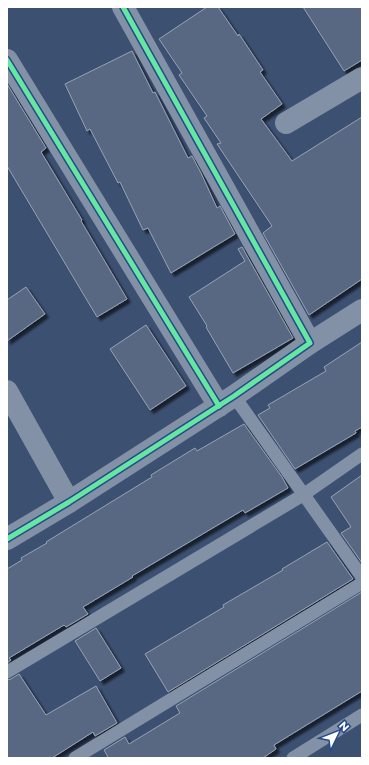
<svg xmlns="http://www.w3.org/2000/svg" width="369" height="765" font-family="Montserrat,sans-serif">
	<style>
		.building { fill: #586882; stroke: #97a2b5; filter: url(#shadow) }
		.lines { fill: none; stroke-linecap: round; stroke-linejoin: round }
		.lane { stroke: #8391a7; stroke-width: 13 }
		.street { stroke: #8391a7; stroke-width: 22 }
		.cycleway-casing { stroke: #254a89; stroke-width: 8 }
		.cycleway { stroke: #66e7a1; stroke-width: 5 }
	</style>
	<defs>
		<filter id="shadow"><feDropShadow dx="3.5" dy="3.5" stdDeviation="1" flood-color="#0009"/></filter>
	</defs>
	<rect width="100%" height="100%" fill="#3c5072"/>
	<g class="building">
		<polygon points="207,7 218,7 238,36 239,34 263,70 260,72 282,104 261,119 292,161 362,117 362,279 309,315 263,233 272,226 217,144 221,143 204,118 207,116 179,75 182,73 159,39"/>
		<polygon points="303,7 362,7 362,60 344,71"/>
		<polygon points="132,51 153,93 155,92 188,158 192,156 201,173 217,208 220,206 235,234 171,273 148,228 143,230 120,182 118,183 90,129 87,131 65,84"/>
		<polygon points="7,84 46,148 41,152 82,220 81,221 127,299 97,317 7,166"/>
		<polygon points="242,247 293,338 233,373 206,327 207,326 189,297 245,261 238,249"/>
		<polygon points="26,287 45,314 7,341 7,300"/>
		<polygon points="146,325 186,386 150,410 110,349"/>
		<polygon points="362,342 362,427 355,431 356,433 295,469 258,415 270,408 268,405 326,371 324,367"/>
		<polygon points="244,424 282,477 288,488 245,513 243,510 132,576 133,577 83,607 88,614 66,627 64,625 9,658 11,660 7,663 7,569 22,560 21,558 47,543 46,542 152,477 151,475 195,448 197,451"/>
		<polygon points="362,475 362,563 341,533 351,527 331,497"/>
		<polygon points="327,542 353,579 168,692 145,654 224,607 223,605 283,570 282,569"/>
		<polygon points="362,592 362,691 274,745 276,749 263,758 105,758 108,757 104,750 125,737 129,744 180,713 176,706"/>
		<polygon points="96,628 121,668 100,681 75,641"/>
		<polygon points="19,674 46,715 96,686 117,723 95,736 93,732 52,758 7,758 7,680 11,679"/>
	</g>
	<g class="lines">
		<g class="lane">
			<polyline points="234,396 362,577"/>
			<polyline points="7,672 303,495 362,454"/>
			<polyline points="75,758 362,583"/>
			<polyline points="293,758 362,715"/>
		</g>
		<g class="street">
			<polyline points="7,60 219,406"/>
			<polyline points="286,123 362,78"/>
			<polyline points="310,343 362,310"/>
			<polyline points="7,391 69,502"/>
			<polyline points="7,539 69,502 234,396 310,343 123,7"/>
		</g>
		<defs>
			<g id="cycleway">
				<polyline points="7,60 219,406"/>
				<polyline points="7,539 69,502 234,396 310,343 123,7"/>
			</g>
		</defs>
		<use href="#cycleway" class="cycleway-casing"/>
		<use href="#cycleway" class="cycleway"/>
	</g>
	<rect width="369" height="765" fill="none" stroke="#ffffff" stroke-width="16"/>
	<g transform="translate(337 733) rotate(47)" stroke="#254a89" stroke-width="3" paint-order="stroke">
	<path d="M0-3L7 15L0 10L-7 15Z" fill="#ffffff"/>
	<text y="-6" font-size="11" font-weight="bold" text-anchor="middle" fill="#ffffff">N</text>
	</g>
</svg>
